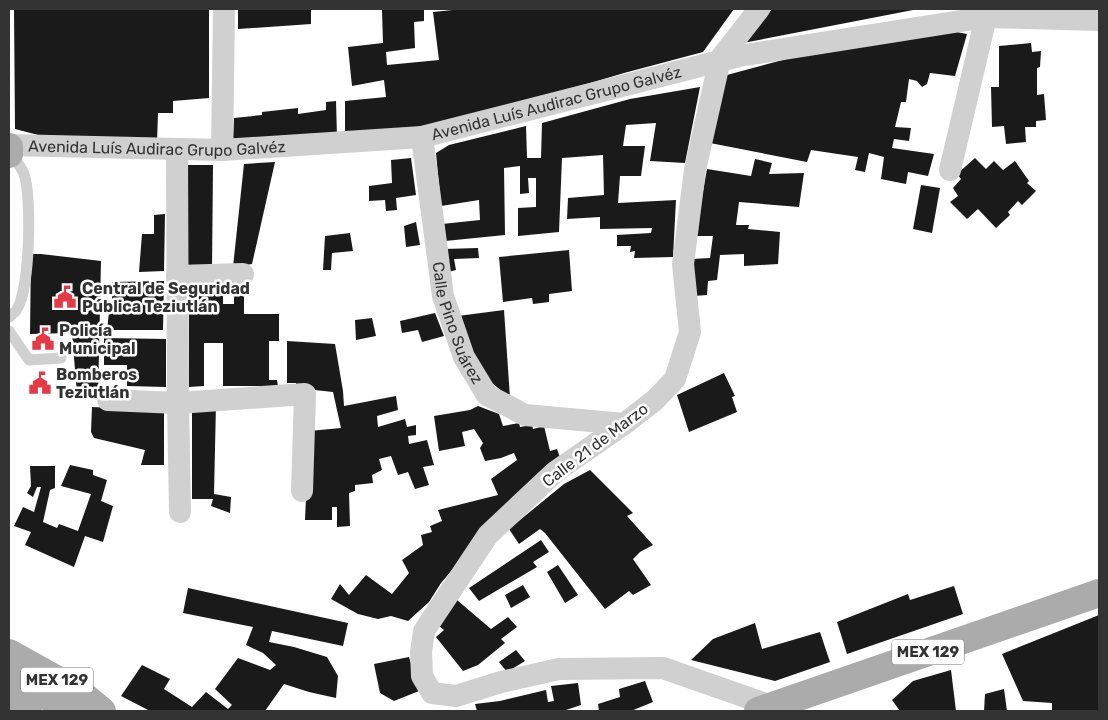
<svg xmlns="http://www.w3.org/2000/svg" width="1108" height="720" font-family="Rubik,sans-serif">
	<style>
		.building { fill: #1a1a1a }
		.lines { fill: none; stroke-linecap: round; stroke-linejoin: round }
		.service { stroke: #d0d0d0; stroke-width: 11 }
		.minor { stroke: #d0d0d0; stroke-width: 22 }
		.primary { stroke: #ababab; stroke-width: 28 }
		.labels { text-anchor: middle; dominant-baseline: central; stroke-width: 5; stroke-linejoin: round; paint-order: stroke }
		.shield { fill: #fff; stroke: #707070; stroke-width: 1 }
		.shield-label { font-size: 15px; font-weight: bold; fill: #333 }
		.street-label { font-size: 16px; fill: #333; stroke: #fff }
		.poi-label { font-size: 16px; font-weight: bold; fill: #333; stroke: #fff; text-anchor: start }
	</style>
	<rect width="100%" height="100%" fill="#fff"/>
	<g class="building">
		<polygon points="14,9 209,9 209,98 173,101 173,113 158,113 157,143 50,138 15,129"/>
		<polygon points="238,9 311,9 311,24 238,29"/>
		<polygon points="389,9 424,9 424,21 414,22 415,48 386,52 387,65 439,60 433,12 462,9 734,9 703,52 624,73 449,125 345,138 345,101 386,97 384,80 352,86 348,47 383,43 382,10"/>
		<polygon points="772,9 913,9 913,10 743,43"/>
		<polygon points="941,29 967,34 955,76 930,73 927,84 922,87 917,81 909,79 906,102 901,102 895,127 911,128 909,141 894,139 892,148 934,154 928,176 908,172 906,184 881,179 884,157 869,153 865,172 855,170 858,157 811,150 807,162 710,143 727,75 824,49"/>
		<polygon points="1031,43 1032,52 1041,51 1040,67 1037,68 1037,95 1044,94 1046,120 1036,121 1036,127 1025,127 1026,142 1006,144 1004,126 992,127 991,87 999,87 999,46"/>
		<polygon points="700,87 685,163 650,161 656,123 626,125 623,146 645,146 641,176 620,176 618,203 676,200 673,257 634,258 635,251 630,252 631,246 617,246 617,235 651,233 652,228 600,229 600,217 567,219 568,198 604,195 603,155 562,158 559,232 518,236 518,208 536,207 536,178 528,178 529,193 520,194 520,166 504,168 505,235 445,241 442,224 480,220 479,200 441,206 436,153 449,145 526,126 527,158 541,158 542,123 630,99"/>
		<polygon points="336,101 337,137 233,145 234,118 262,115 262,112 298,108 298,114 326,110 326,102"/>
		<polygon points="411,158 416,195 396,198 397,210 386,211 385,200 369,201 369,186 392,183 391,160"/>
		<polygon points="975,158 986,169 994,161 1003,170 1015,161 1029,181 1027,183 1036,191 1022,205 1018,201 1008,212 1010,215 996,228 978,209 967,219 950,202 958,196 953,188 961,179 957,174"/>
		<polygon points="755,159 772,163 769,174 804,173 799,207 739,202 736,225 749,225 748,229 780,232 778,264 744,266 744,254 720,255 717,280 708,281 707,295 694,296 692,259 710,258 713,236 695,236 707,169 751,176"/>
		<polygon points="275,162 252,264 233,267 244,164"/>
		<polygon points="186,165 213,165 212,269 187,271"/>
		<polygon points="921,185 940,188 932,233 913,229"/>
		<polygon points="165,214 164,271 139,272 142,234 154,234 154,215"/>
		<polygon points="416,222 420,245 406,247 404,226"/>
		<polygon points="350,233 353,251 332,253 331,270 323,270 325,236"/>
		<polygon points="478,248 479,258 454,259 456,270 448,272 444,249"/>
		<polygon points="569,250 572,291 549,294 549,302 533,304 532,298 503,302 499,257"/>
		<polygon points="31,254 41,254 101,261 98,398 77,394 72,333 30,334"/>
		<polygon points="164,281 163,330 107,330 109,312 117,313 118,299 112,299 112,282"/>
		<polygon points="210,285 223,285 223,304 234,304 234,289 244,289 244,314 279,314 279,341 269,341 269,380 277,380 278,386 223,386 223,343 204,343 204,386 189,387 189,291 210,291"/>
		<polygon points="504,310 510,398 492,383 475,363 458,316"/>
		<polygon points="435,313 444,336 422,342 418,330 402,333 400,321"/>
		<polygon points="372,318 376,336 356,340 355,320"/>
		<polygon points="104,338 166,339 166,387 127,386 127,365 104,365"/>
		<polygon points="287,341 335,344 343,391 344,406 396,396 398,410 377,416 378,427 405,419 407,427 416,425 416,435 408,436 409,444 427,440 434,465 423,467 429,485 415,489 408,472 398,475 391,456 379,459 382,470 372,475 373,483 355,485 355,491 349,493 350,526 337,527 337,507 332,507 332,520 305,520 309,431 341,428 333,392 296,388 296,383 287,383"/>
		<polygon points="724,373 735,396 732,397 737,412 689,432 677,395"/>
		<polygon points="216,403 214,494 231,497 230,513 211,506 213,499 192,499 192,404"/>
		<polygon points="478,406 499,414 503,426 519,423 520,427 532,425 533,429 544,426 550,451 557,449 563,466 474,544 441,583 429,602 408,621 391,616 378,619 358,614 331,599 340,584 349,595 366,575 392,594 409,573 402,560 423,545 421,535 432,532 430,526 442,521 438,510 498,495 491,479 517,460 514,453 501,458 485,461 480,448 483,443 474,429 462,432 465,446 439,451 434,416 470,410"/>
		<polygon points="92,407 164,410 164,465 141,465 145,450 94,438 91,432"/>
		<polygon points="70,465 93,470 93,475 107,480 101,501 113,506 103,542 85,536 74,567 25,545 31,532 14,526 23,507 34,512 41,487 37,487 33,497 27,493 31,486 30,466 55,466 55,488 50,490 43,522 57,528 59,524 78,531 91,494 61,486"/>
		<polygon points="590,470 633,513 627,516 653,545 640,552 633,559 651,585 633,595 629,591 605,609 545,533 540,529 519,544 509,529 564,484"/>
		<polygon points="541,540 549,552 533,562 537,567 479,601 469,588"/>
		<polygon points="558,565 578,595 565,603 547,572"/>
		<polygon points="523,585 530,597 511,608 505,595"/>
		<polygon points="954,586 963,614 847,654 837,622 908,594 910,600"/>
		<polygon points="188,588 348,623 343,646 272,631 269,642 294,647 327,657 338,676 336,698 309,692 284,684 265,711 150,711 121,696 142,665 170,679 164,689 192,707 206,692 228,709 232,705 215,689 238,658 270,670 276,665 263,653 246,645 253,627 183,613"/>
		<polygon points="457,600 491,629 508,617 517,627 501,639 505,643 478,665 463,671 436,637 444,630 439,626"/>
		<polygon points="1099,615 1099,711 1052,711 1052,703 1023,701 1002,654"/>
		<polygon points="755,623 762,649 820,632 830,662 775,681 691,660 713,639"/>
		<polygon points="516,650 525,661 507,672 499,662"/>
		<polygon points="409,657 419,691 394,701 380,693 374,664"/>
		<polygon points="951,670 956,711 900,711 892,700 913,681"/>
		<polygon points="645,681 653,702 631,711 599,711 598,704 620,697 619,689"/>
		<polygon points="578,683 581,705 563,711 477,711 475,704 500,701 546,690 548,702 554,701 551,686"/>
		<polygon points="1004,689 1007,711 984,711 985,694"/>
	</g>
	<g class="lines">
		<g class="service">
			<path d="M9,317C11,315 16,312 17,309C30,289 32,197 24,174C21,166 14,158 9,151"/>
			<polyline points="9,331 29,360 61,358"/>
		</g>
		<g class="minor">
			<polyline points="759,9 720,59 695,170 683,264 690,332 675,379 655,400 624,424 555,472 488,535 424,631 421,652 422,676 432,693 456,696 501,682 559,669 663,668 780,709"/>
			<path id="s1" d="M422,137L443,296L464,357L487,395L525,415L624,424"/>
			<path id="s2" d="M9,145L222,150L422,137L739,56L986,17L1099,20"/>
			<polyline points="177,149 178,403 180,512"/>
			<polyline points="222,150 224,9"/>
			<polyline points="950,170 986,17"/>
			<polyline points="177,276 243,274"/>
			<polyline points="108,400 178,403 305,394 302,491"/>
		</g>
		<g class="primary">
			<polyline points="9,147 9,154"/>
			<polyline points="9,653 79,692 102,711"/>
			<polyline points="9,675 74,711"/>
			<polyline points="9,698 28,711"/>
			<polyline points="758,711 1099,593"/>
		</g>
	</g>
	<defs>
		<symbol id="civic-bare" viewBox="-9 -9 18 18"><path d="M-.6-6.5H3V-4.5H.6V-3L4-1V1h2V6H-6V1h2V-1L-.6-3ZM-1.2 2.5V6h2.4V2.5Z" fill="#e63946" stroke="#fff" stroke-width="2.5" paint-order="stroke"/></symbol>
	</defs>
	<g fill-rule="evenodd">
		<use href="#civic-bare" x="49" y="281" width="32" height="32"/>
		<use href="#civic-bare" x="27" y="323" width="32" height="32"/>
		<use href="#civic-bare" x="24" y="367" width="32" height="32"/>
	</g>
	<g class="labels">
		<g class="shield">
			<rect x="892" y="639.5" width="72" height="25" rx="4"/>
			<rect x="21" y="667.5" width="72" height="25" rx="4"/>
		</g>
		<g class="shield-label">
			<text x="928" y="652">MEX 129</text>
			<text x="57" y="680">MEX 129</text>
		</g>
		<g class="street-label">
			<text stroke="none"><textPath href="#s2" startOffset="552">Avenida Luís Audirac Grupo Galvéz</textPath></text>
			<text stroke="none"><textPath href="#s2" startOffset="148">Avenida Luís Audirac Grupo Galvéz</textPath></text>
			<text stroke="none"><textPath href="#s1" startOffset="190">Calle Pino Suárez</textPath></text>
			<text transform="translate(595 445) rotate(-37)">Calle 21 de Marzo</text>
		</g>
		<g class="poi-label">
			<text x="82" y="288">Central de Seguridad<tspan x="82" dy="18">Pública Teziutlán</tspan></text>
			<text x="59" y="330">Policía<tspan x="59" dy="18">Municipal</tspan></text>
			<text x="56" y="374">Bomberos<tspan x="56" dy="18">Teziutlán</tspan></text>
		</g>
	</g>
	<rect width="1108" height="720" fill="none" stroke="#333333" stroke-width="20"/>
</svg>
